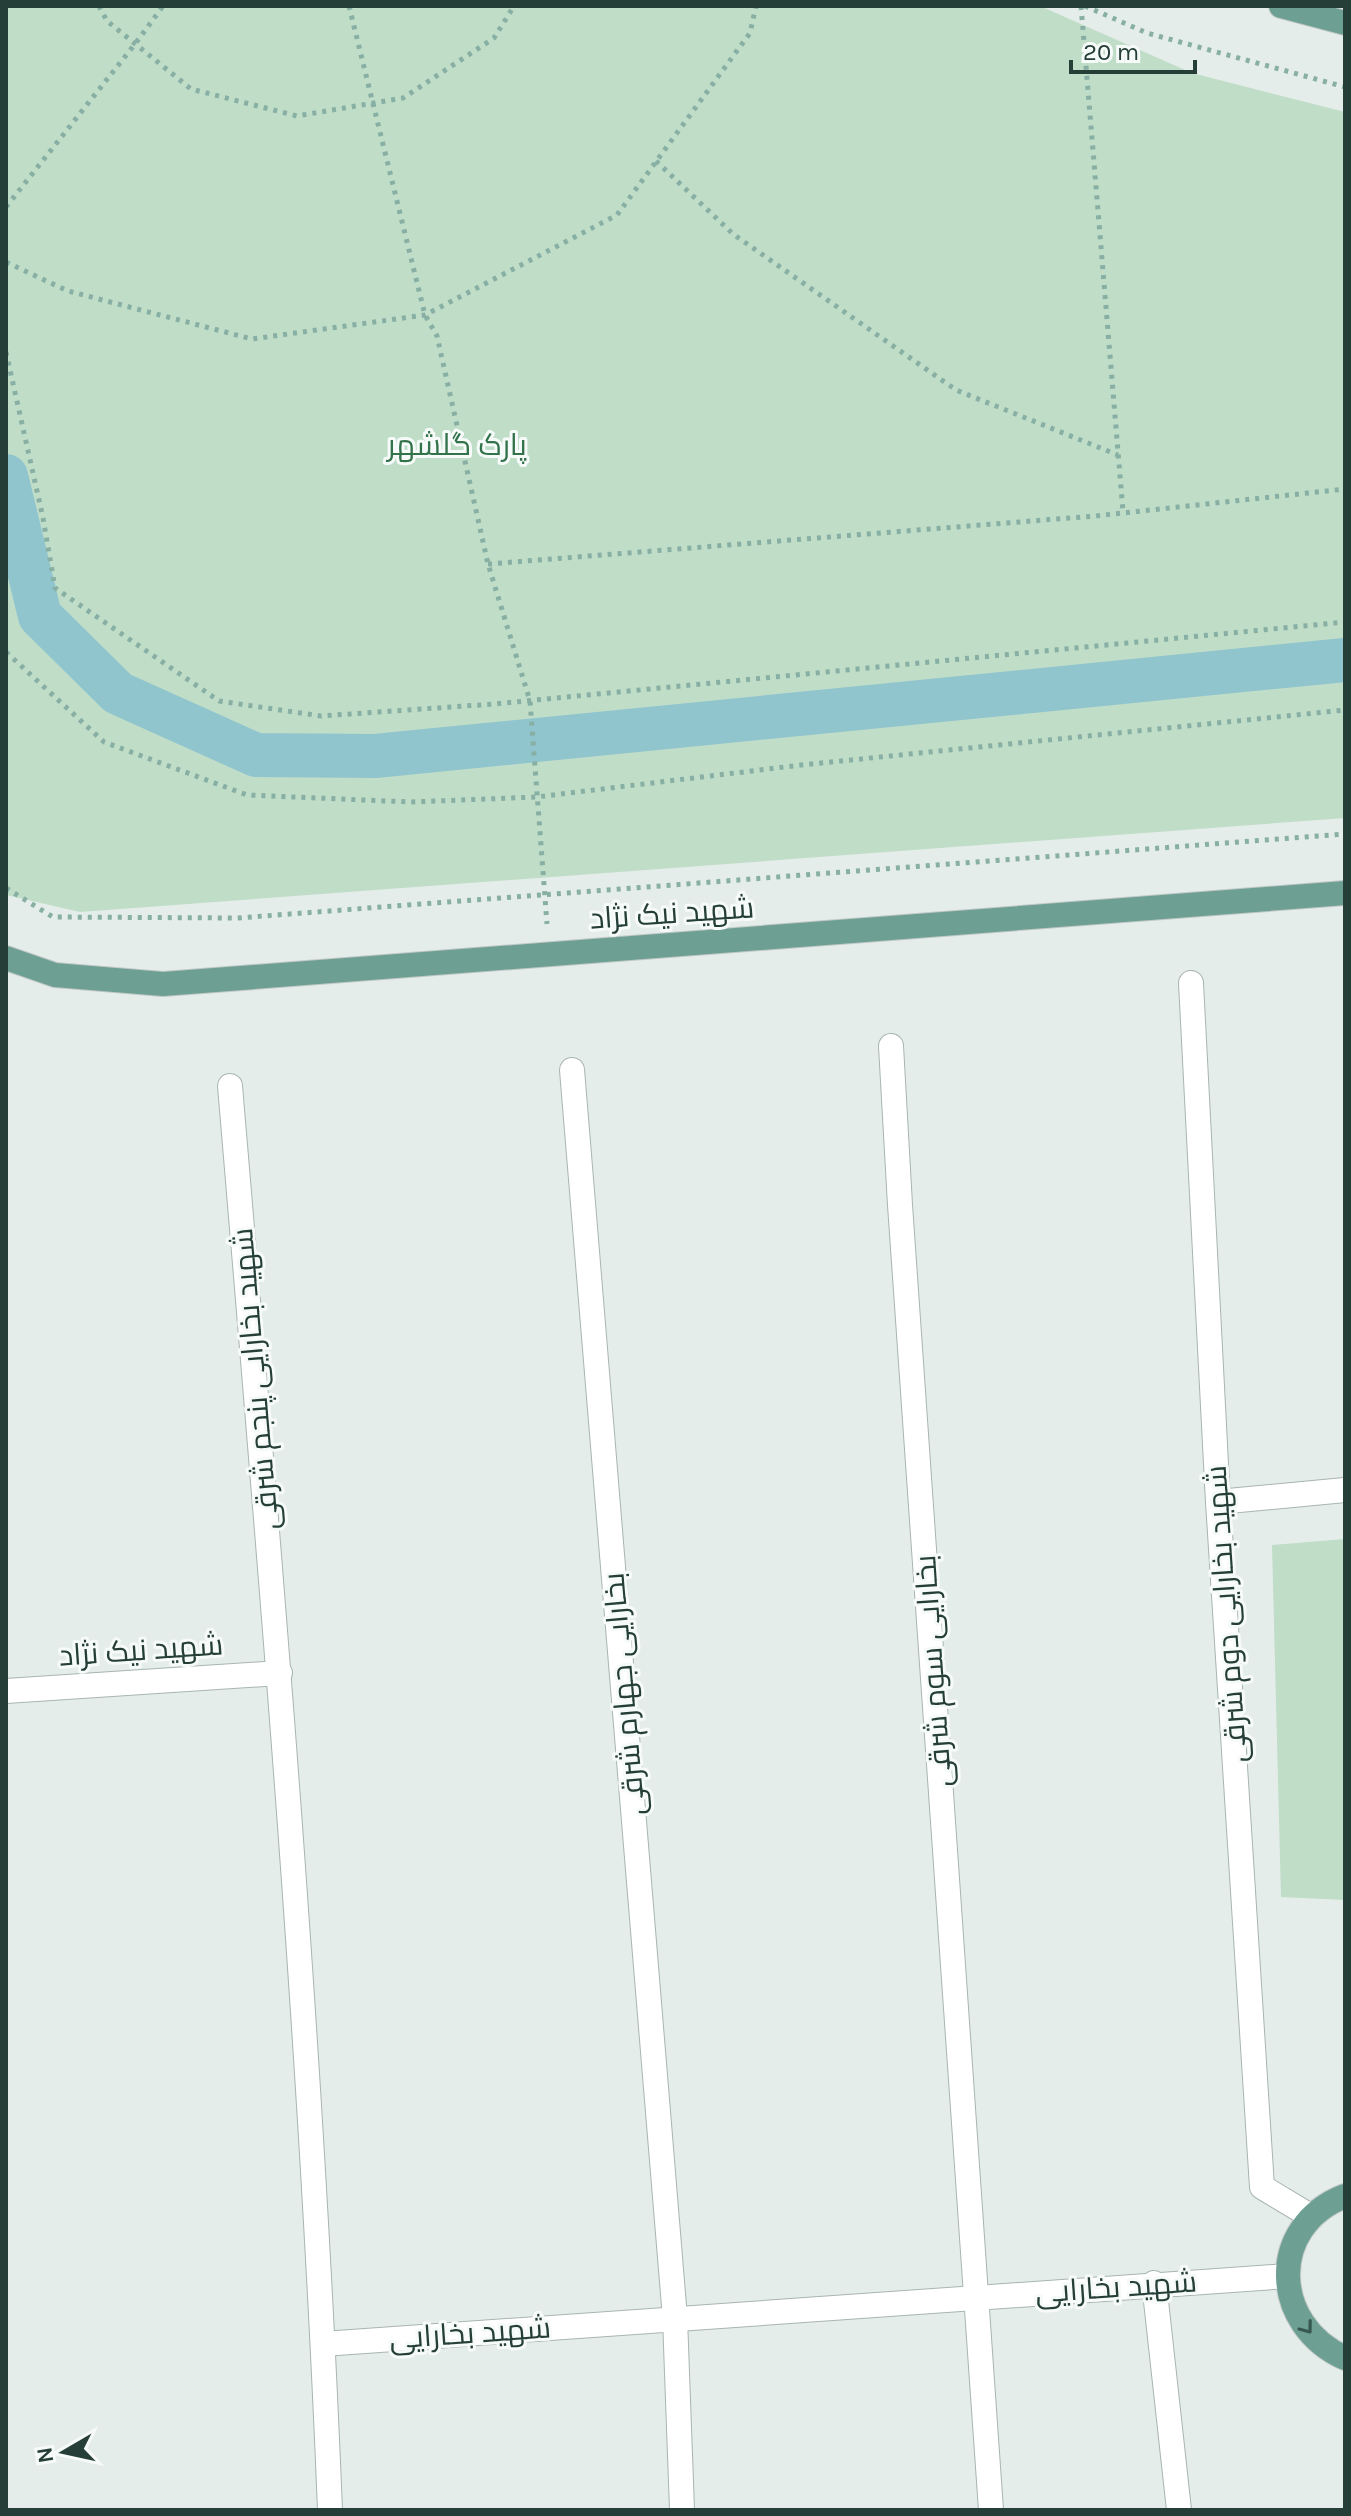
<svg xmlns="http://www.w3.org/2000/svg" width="1351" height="2516" font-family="Karla,Cairo,sans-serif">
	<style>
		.green { fill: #c0ddc8 }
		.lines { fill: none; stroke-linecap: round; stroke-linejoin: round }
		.canal { stroke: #91c5ce; stroke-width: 44 }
		.minor-casing { stroke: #a8b5b1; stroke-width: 26 }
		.major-casing { stroke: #c2c9c7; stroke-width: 26 }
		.path { stroke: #88afa3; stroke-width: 5; stroke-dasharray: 4 6; stroke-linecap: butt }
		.minor { stroke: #fff; stroke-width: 24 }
		.major { stroke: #6da093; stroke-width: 24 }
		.oneway { stroke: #37574f }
		.labels { text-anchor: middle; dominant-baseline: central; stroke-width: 6; stroke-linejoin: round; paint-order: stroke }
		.park-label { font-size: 30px; fill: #32734b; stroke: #f6faf8 }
		.street-label { font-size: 30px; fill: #253f38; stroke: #f6faf8 }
	</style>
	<rect width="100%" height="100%" fill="#e5edea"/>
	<g class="green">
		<polygon points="6,6 1040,6 1192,73 1345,112 1345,818 80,912 6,895"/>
		<polygon points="1345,1539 1345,1900 1281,1897 1272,1545"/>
	</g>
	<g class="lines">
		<polyline class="canal" points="6,476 40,616 118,693 256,755 375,756 1345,660"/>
		<defs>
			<g id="minor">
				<polyline points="1191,983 1218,1502 1262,2187 1312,2217"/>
				<polyline points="891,1046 900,1205 991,2510"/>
				<polyline points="572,1070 675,2318 682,2510"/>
				<path d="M230,1086C270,1560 311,2034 330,2510"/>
				<polyline points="1218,1502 1345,1490"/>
				<polyline points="6,1691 280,1673"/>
				<polyline points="1154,2283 1179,2510"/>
				<polyline points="323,2344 1288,2276"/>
			</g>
			<g id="major">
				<polyline points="1281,6 1345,23"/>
				<polyline points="6,958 55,975 163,984 1345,893"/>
				<path d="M1345,2196C1267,2226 1271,2325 1345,2358"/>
			</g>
		</defs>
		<use href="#minor" class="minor-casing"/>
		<use href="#major" class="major-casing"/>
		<g class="path">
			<polyline points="99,6 107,21 191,89 297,116 403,98 494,38 514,6"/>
			<polyline points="349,6 425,315 437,336 488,564 530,701 547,924"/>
			<polyline points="1081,6 1123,512"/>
			<polyline points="1085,6 1147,33 1345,87"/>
			<polyline points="656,161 733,234 956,390 1118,455"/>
			<polyline points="6,207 135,44 163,6"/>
			<polyline points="6,262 68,291 252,339 425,315 617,215 750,33 756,6"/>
			<polyline points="6,352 43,518 55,588 219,701 321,716 494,704 1345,622"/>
			<polyline points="488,564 1095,516 1345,489"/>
			<polyline points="6,652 104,742 247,795 411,802 536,797 801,765 1345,710"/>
			<polyline points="6,888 53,917 237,918 1345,834"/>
		</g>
		<use href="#minor" class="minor"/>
		<use href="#major" class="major"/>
	</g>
	<defs><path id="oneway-chevron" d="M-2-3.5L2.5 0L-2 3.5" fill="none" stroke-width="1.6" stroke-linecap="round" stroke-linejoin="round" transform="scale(2)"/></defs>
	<use class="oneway" href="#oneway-chevron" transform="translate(1307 2328) rotate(53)"/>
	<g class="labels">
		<g class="park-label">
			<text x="457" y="445">پارک گلشهر</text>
		</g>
		<g class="street-label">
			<text transform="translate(672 913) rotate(-4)">شهید نیک نژاد</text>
			<text transform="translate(255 1379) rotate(-95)">شهید بخارایی پنجم شرقی</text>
			<text transform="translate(1226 1614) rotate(-94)">شهید بخارایی دوم شرقی</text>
			<text transform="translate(141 1650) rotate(-4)">شهید نیک نژاد</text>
			<text transform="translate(933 1671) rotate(-94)">بخارایی سوم شرقی</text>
			<text transform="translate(624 1694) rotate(-95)">بخارایی جهارم شرقی</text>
			<text transform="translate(1116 2287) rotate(-4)">شهید بخارایی</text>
			<text transform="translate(470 2333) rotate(-4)">شهید بخارایی</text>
		</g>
	</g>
	<rect width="1351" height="2516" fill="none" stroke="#253f38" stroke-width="16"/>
	<g transform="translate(64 2452) rotate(261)" stroke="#f6faf8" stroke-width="6" paint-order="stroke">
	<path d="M0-6L14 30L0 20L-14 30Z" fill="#253f38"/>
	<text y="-12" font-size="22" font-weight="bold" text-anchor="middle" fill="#253f38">N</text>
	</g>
	<path d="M1071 60v12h124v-12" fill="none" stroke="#253f38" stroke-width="4"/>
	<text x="1083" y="60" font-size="24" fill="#253f38" stroke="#f6faf8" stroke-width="6" paint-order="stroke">20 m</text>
</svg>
